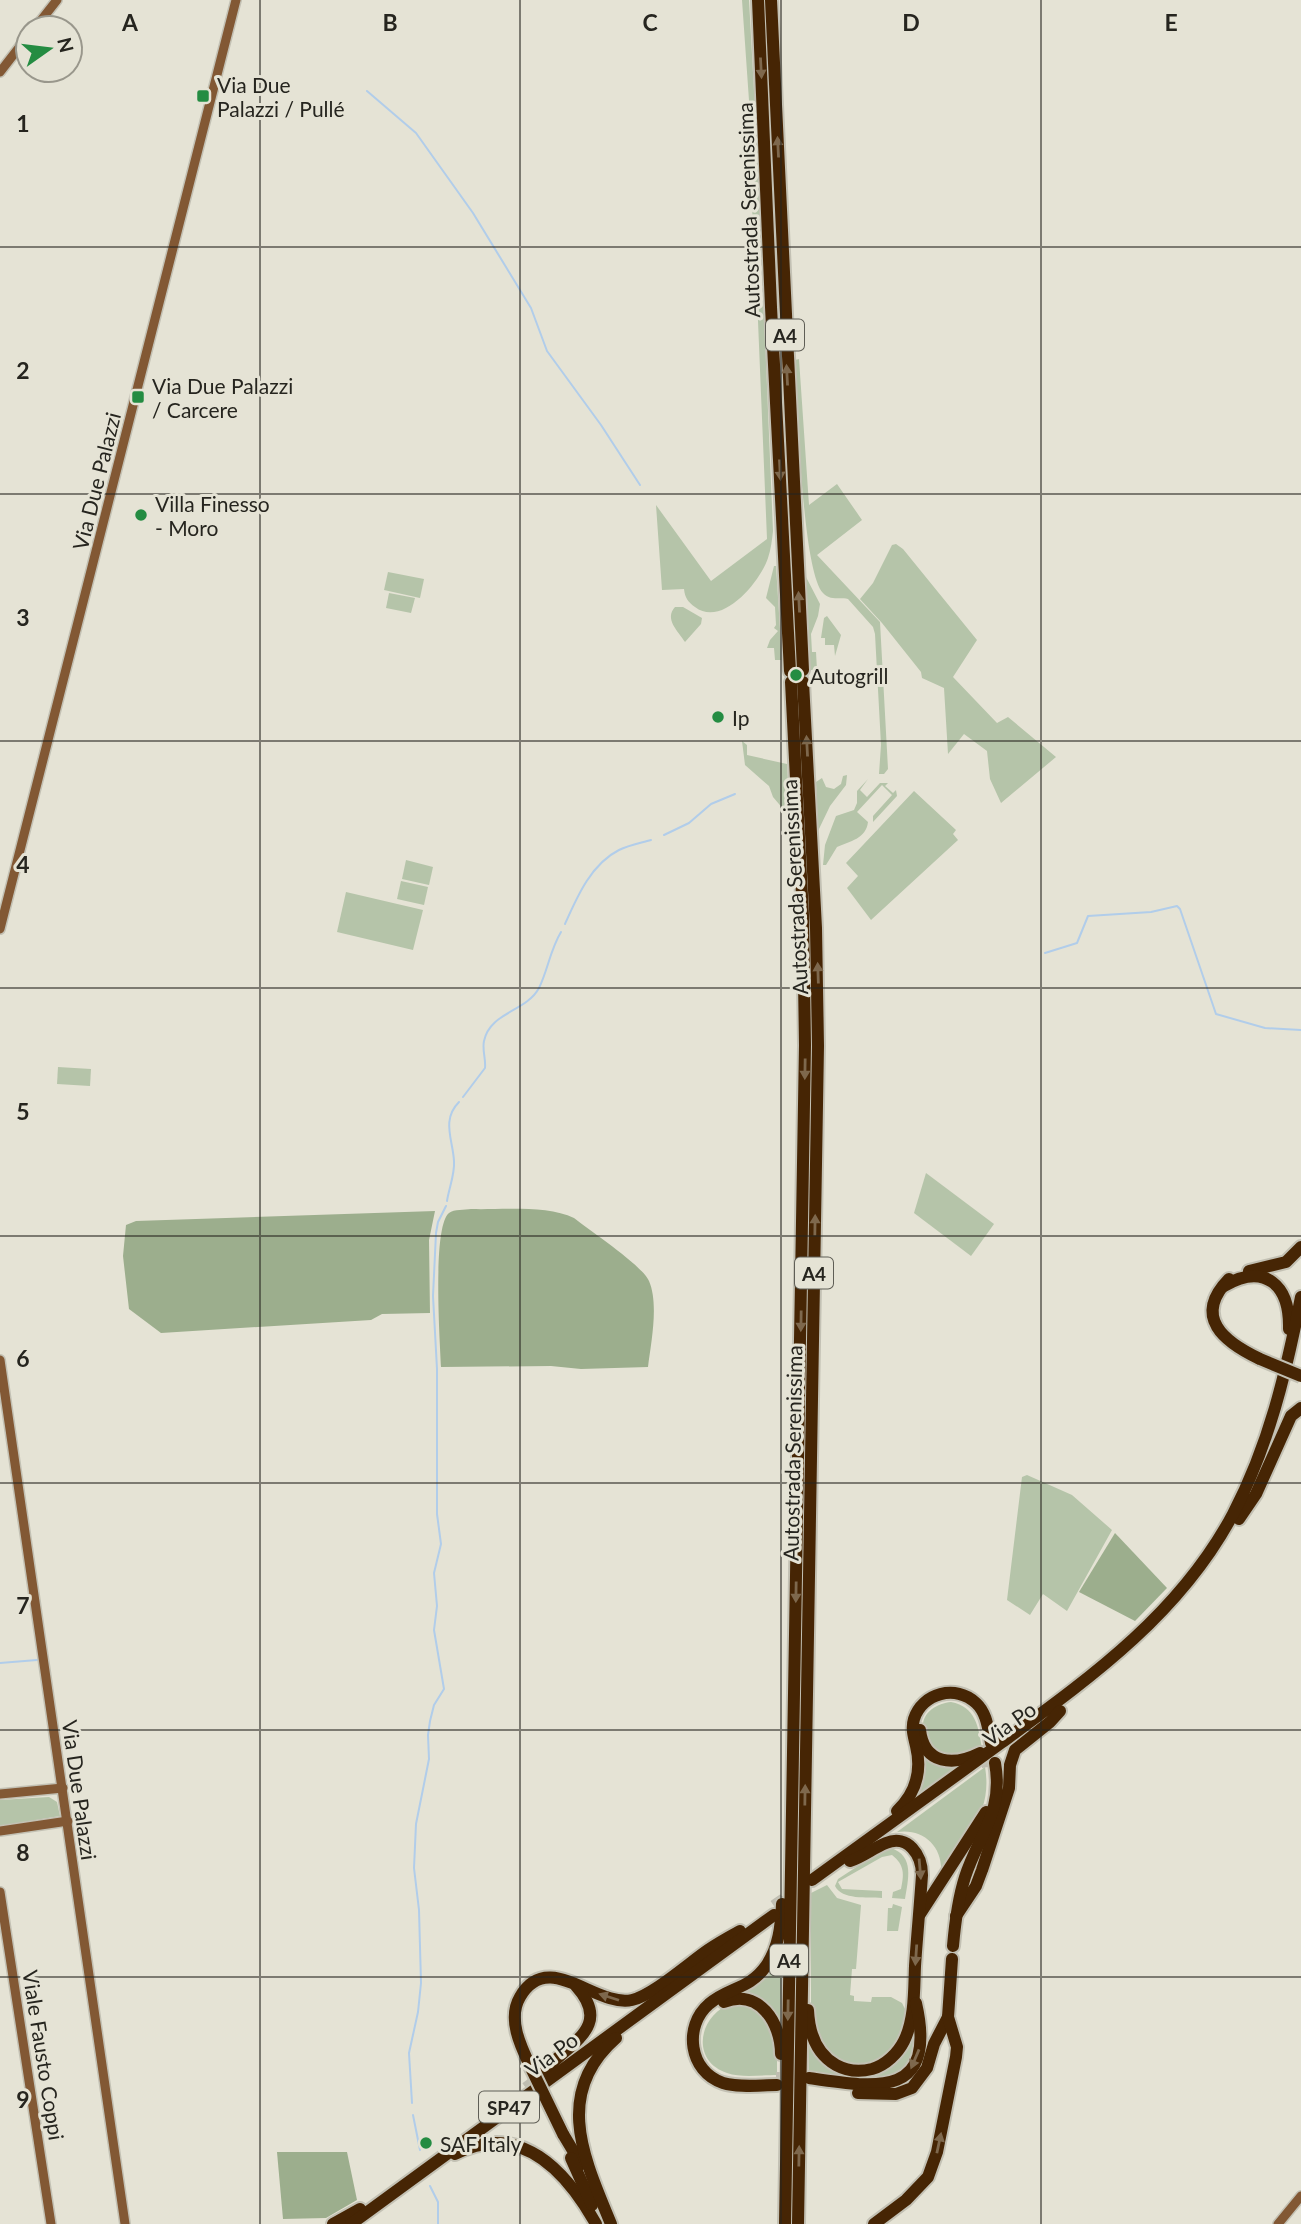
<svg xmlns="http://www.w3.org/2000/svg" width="1301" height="2224" font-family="Lato,sans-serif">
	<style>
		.green { fill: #b5c4a9 }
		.forest { fill: #9cae8d }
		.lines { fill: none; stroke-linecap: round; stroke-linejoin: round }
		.stream { stroke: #b1cdea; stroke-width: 2 }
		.highway-tunnel { stroke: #bfbdb1; stroke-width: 12; stroke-dasharray: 12 6; stroke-linecap: butt }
		.secondary-casing { stroke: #c3c1b4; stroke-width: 12 }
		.highway-casing { stroke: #c3c1b4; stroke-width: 16 }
		.secondary { stroke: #825834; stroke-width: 9 }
		.highway { stroke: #462504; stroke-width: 12 }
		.highway-bridge-casing { stroke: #c3c1b4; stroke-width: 16; stroke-linecap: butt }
		.highway-bridge { stroke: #462504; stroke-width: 12 }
		.oneway { fill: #7e684d }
		.grid { fill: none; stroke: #26251f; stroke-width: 2; stroke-opacity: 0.55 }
		.poi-dot { fill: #248c42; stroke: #e5e3d5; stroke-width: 2.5 }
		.labels { text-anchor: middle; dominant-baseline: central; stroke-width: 6; stroke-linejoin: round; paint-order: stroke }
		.shield { fill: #e5e3d5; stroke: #5f5e56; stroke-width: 2 }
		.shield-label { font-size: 19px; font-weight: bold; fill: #26251f }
		.poi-label { font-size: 21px; fill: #26251f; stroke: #e5e3d5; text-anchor: start }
		.street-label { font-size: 21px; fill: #26251f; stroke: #e5e3d5 }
		.grid-label { font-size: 23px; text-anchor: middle; font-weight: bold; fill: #26251f; stroke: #e5e3d5; stroke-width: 6; stroke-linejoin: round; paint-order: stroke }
	</style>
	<rect width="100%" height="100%" fill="#e5e3d5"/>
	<g class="green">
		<path d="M742,0H749L760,200L758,274L764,314L773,531C772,540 771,549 768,558C760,582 722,628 695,607C688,602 685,598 684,589L662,590L656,505L711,581L767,539L757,297L752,245L753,158Z"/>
		<path d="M799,359L809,505L837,484L862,520L817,555L880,622L888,769L884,774H879L881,745L875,634L873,627L848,599C840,597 830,601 823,593C802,571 797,398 795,360Z"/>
		<polygon points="896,544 903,549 977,640 953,677 997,723 1008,717 1056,757 1001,803 990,779 987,751 964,734 948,754 944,688 922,678 921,672 882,623 860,599 873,583 892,545"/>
		<polygon points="774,566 776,566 782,660 775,660 774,648 767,648 770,640 778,631 774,628 776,625 775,607 766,598"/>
		<polygon points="388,572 424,579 420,598 384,590"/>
		<polygon points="806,577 820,604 818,616 811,634 812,652 816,652 817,670 810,670"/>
		<polygon points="389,593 415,598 411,613 386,608"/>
		<path d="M675,607H683L702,618L701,624L685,642C678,631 664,619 675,607Z"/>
		<polygon points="827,616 841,635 835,656 834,645 825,645 825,638 821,638 824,618"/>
		<polygon points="742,741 747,745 747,755 787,764 790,817 773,797 769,786 745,765"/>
		<polygon points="847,775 846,785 830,806 818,831 816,782 822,778 826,787 834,789 841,784 843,776"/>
		<path d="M868,779L860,790L867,797L880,783H888L885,786L893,793L896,790L897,796L873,822V816L892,795L882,785L857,812L868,822C866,839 850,841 837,847L826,865H823L825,845L836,816L854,810L857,803V791Z"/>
		<polygon points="914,791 956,830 953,834 958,840 871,920 847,888 858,876 846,863"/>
		<polygon points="406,860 433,867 429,885 402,879"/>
		<polygon points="401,881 428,887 424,905 397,899"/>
		<polygon points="346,892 423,910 413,950 337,932"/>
		<polygon points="58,1067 91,1069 90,1086 57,1084"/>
		<polygon points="926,1173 994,1224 971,1256 914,1213"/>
		<polygon points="1027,1475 1072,1495 1112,1530 1067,1611 1043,1594 1030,1615 1007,1600 1022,1477"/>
		<path d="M951,1702C976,1707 978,1726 982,1748L953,1759L931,1750C928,1743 923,1734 923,1727C922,1712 938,1703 951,1702Z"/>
		<polygon points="924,1751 964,1763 905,1808"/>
		<path d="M985,1767C993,1813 966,1837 941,1873C943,1846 923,1828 897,1832Z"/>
		<polygon points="49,1797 57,1802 60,1816 0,1826 0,1800"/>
		<path d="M891,1848C915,1856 908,1880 905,1899L892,1898L893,1892L901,1889C904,1875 905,1865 892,1855L882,1857L838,1882L842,1889L882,1891V1898C867,1897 842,1900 835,1886L838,1879L881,1851Z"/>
		<polygon points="827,1885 837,1898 861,1905 856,1969 852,1969 850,1995 854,1996 854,2001 871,2002 872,1997 891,1997 902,2003 905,2009 904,2031 892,2053 865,2067 838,2063 819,2042 811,2009 811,1893"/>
		<polygon points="893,1904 902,1907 898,1931 887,1931 888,1908 892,1908"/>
		<polygon points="774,1962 782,1962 780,2024 733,1996"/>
		<path d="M733,2003L759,2008L777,2043V2075C762,2075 741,2078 727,2073C690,2061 698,2014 733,2003Z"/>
		<polygon points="911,2030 916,2031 913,2060 891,2080 809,2075 809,2040 821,2058 873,2072"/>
	</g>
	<g class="forest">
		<path d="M471,1209C501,1210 547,1205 574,1218C589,1230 643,1266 649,1281C659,1304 651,1343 648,1367L581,1369L551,1366L441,1367C440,1342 432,1227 449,1213C454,1209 465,1210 471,1209Z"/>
		<polygon points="435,1211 429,1240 430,1313 382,1314 371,1320 161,1333 129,1309 123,1256 126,1225 136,1221"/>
		<polygon points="1115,1533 1167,1588 1135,1621 1079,1592"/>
		<polygon points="277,2152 347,2152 357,2200 326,2218 283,2219"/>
	</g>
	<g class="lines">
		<g class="stream">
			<polyline points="367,91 416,133 473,213 531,308 547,351 601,425 640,485"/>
			<polyline points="664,835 689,823 711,804 735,794"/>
			<path d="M565,924C577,897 591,864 619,850C629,845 641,843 651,840"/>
			<polyline points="1045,953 1077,943 1088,916 1151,912 1177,906 1180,909 1216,1014 1265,1028 1301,1030"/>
			<path d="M463,1097L485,1068C486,1059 482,1050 484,1041C490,1012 526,1012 539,988C548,970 550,950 561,932"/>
			<path d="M447,1201C449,1188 455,1174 454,1161C453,1140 441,1120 459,1102"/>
			<polyline points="0,1663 37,1660"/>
			<polyline points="412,2103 409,2053 418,2012 421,1983 419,1910 414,1868 416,1824 429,1759 428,1735 430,1721 434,1705 444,1689 434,1630 437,1606 434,1573 441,1544 437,1514 437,1369 433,1296 436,1233 438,1222 446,1206"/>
			<polyline points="413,2115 420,2150"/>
			<polyline points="430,2186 438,2202 438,2224"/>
		</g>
		<g class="highway-tunnel">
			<polyline points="984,1745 988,1767"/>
			<polyline points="774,1906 811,1880"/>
			<polyline points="776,2078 798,2078"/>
			<polyline points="526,2088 542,2076"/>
		</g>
		<defs>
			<g id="secondary">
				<polyline points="35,28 57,0"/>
				<polyline points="0,72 28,36"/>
				<polyline points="0,929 236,0"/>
				<polyline points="0,1360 125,2224"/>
				<polyline points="0,1794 63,1788"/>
				<polyline points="0,1831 68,1821"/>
				<polyline points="0,1892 51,2224"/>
				<polyline points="1278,2224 1301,2196"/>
			</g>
			<g id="highway">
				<polyline points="758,0 771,307 790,671"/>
				<polyline points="771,0 803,670"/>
				<polyline points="1249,1271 1286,1262 1301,1247"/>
				<path d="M1229,1279C1192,1317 1224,1342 1260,1359"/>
				<path d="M1224,1286C1265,1262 1290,1285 1289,1329"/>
				<polyline points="1239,1519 1256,1494 1291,1416 1301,1408"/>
				<path d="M920,1730C924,1765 954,1766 980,1753"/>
				<path d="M897,1811C916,1793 922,1771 916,1746C914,1737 911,1729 914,1719C922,1693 956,1684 976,1703C987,1713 988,1729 991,1743"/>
				<path d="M812,1880C875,1834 938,1789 1001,1743C1090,1678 1180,1614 1233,1514C1269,1445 1286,1373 1301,1297"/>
				<polyline points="920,1914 986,1812"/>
				<polyline points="956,1916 976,1886 982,1870 1009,1788 1010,1765 1015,1750 1050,1722 1060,1711"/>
				<path d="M953,1946C955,1923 958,1899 965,1877C979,1834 1004,1812 995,1763"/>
				<path d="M724,2002C759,1988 781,2023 781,2054"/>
				<path d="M808,2010C809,2032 815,2053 836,2065C847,2071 860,2072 872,2069C886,2065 898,2053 904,2041C915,2019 914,1990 915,1966C917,1936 920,1905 922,1875C922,1855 908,1834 886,1843C873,1848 863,1857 850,1861"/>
				<path d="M531,2068C521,2047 507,2019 520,1997C548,1948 596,2008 632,2000C653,1995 689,1963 708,1950C718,1943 729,1937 740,1931"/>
				<path d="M542,2076C559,2046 617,2031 576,1986"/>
				<path d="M809,2078C876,2088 938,2099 916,2003"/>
				<path d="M777,2085C760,2085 739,2088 723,2083C689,2072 683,2026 709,2004C728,1987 749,1990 766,1966C779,1947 781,1926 782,1904"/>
				<polyline points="858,2093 896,2094 912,2088 927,2068 934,2044 948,2017"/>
				<polyline points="563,2134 581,2164"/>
				<path d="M455,2154C520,2120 566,2171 596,2224"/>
				<polyline points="571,2158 592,2205"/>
				<polyline points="333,2224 360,2209"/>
				<polyline points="351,2224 774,1915"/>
				<path d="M611,2224C585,2160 552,2094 616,2038"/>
				<polyline points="785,2224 805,1045 803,915 791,682"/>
				<polyline points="798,2224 818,1046 816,928 803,682"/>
				<polyline points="874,2224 906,2200 928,2177 937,2152 956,2057 957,2047 948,2017 952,1959"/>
			</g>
		</defs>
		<use href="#secondary" class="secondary-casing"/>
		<use href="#highway" class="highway-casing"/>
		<use href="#secondary" class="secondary"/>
		<use href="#highway" class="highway"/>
		<defs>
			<g id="highway-bridge">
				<polyline points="1260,1359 1301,1376"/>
				<polyline points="531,2068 563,2134"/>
			</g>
		</defs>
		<use href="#highway-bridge" class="highway-bridge-casing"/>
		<use href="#highway-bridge" class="highway-bridge"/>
	</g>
	<defs><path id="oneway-solid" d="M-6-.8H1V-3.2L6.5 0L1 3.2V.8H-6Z" transform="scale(1.75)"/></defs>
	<g class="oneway">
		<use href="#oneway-solid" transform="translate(761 68) rotate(87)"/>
		<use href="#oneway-solid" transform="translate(778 147) rotate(-93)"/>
		<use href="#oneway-solid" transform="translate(787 375) rotate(-93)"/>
		<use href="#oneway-solid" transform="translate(780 470) rotate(87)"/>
		<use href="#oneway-solid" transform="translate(799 602) rotate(-93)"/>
		<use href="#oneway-solid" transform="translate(807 746) rotate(-93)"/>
		<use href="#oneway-solid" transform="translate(818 973) rotate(-92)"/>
		<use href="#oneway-solid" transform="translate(805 1069) rotate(91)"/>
		<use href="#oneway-solid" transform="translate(815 1225) rotate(-89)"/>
		<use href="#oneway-solid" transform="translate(801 1321) rotate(91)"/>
		<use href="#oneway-solid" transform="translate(796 1592) rotate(91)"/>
		<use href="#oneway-solid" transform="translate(805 1795) rotate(-89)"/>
		<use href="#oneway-solid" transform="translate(920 1869) rotate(85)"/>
		<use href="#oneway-solid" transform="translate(916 1955) rotate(94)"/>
		<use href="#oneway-solid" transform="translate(609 1997) rotate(-162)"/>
		<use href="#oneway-solid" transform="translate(788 2010) rotate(91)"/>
		<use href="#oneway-solid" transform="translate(915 2059) rotate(113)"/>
		<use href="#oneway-solid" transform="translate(939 2143) rotate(-78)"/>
		<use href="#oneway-solid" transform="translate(799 2156) rotate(-89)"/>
	</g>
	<path class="grid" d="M260,0V2224M520,0V2224M781,0V2224M1041,0V2224M0,247H1301M0,494H1301M0,741H1301M0,988H1301M0,1236H1301M0,1483H1301M0,1730H1301M0,1977H1301"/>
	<g class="poi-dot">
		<rect x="196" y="89" width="14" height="14" rx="3.5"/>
		<rect x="131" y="390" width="14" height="14" rx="3.5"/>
		<circle cx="141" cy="515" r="7"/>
		<circle cx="796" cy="675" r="7"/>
		<circle cx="718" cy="717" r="7"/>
		<circle cx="426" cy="2143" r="7"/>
	</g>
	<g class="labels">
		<g class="shield">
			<rect x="766" y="319.5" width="38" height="31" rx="5"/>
			<rect x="795" y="1257.5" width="38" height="31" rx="5"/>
			<rect x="770" y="1944.5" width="38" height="31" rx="5"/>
			<rect x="479" y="2091.5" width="60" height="31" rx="5"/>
		</g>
		<g class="shield-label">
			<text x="785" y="335">A4</text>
			<text x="814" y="1273">A4</text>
			<text x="789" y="1960">A4</text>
			<text x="509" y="2107">SP47</text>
		</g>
		<g class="poi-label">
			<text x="217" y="84">Via Due<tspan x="217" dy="24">Palazzi / Pullé</tspan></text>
			<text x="152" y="385">Via Due Palazzi<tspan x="152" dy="24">/ Carcere</tspan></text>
			<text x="155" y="503">Villa Finesso<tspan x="155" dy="24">- Moro</tspan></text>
			<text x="810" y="675">Autogrill</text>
			<text x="732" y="717">Ip</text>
			<text x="440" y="2143">SAF Italy</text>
		</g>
		<g class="street-label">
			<text transform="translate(748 210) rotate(-92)">Autostrada Serenissima</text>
			<text transform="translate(96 481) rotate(-76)">Via Due Palazzi</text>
			<text transform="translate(794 887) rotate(-93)">Autostrada Serenissima</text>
			<text transform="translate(792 1453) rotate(-89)">Autostrada Serenissima</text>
			<text transform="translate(1009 1723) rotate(-35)">Via Po</text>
			<text transform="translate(80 1790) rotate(82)">Via Due Palazzi</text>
			<text transform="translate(551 2054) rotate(-36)">Via Po</text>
			<text transform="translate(44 2055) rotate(81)">Viale Fausto Coppi</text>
		</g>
	</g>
	<g class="grid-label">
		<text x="130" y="31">A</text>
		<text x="390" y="31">B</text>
		<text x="650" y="31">C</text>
		<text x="911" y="31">D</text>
		<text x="1171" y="31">E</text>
		<text x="23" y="132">1</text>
		<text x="23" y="379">2</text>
		<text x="23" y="626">3</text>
		<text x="23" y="873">4</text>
		<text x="23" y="1120">5</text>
		<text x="23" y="1367">6</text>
		<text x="23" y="1614">7</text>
		<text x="23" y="1861">8</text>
		<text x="23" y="2108">9</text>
	</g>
	<g transform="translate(49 49) rotate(76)"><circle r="33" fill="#e5e3d5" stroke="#99978c" stroke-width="2"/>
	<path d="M0-5L12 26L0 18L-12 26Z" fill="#248c42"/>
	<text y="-10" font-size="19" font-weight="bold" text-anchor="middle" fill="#26251f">N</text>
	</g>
</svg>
